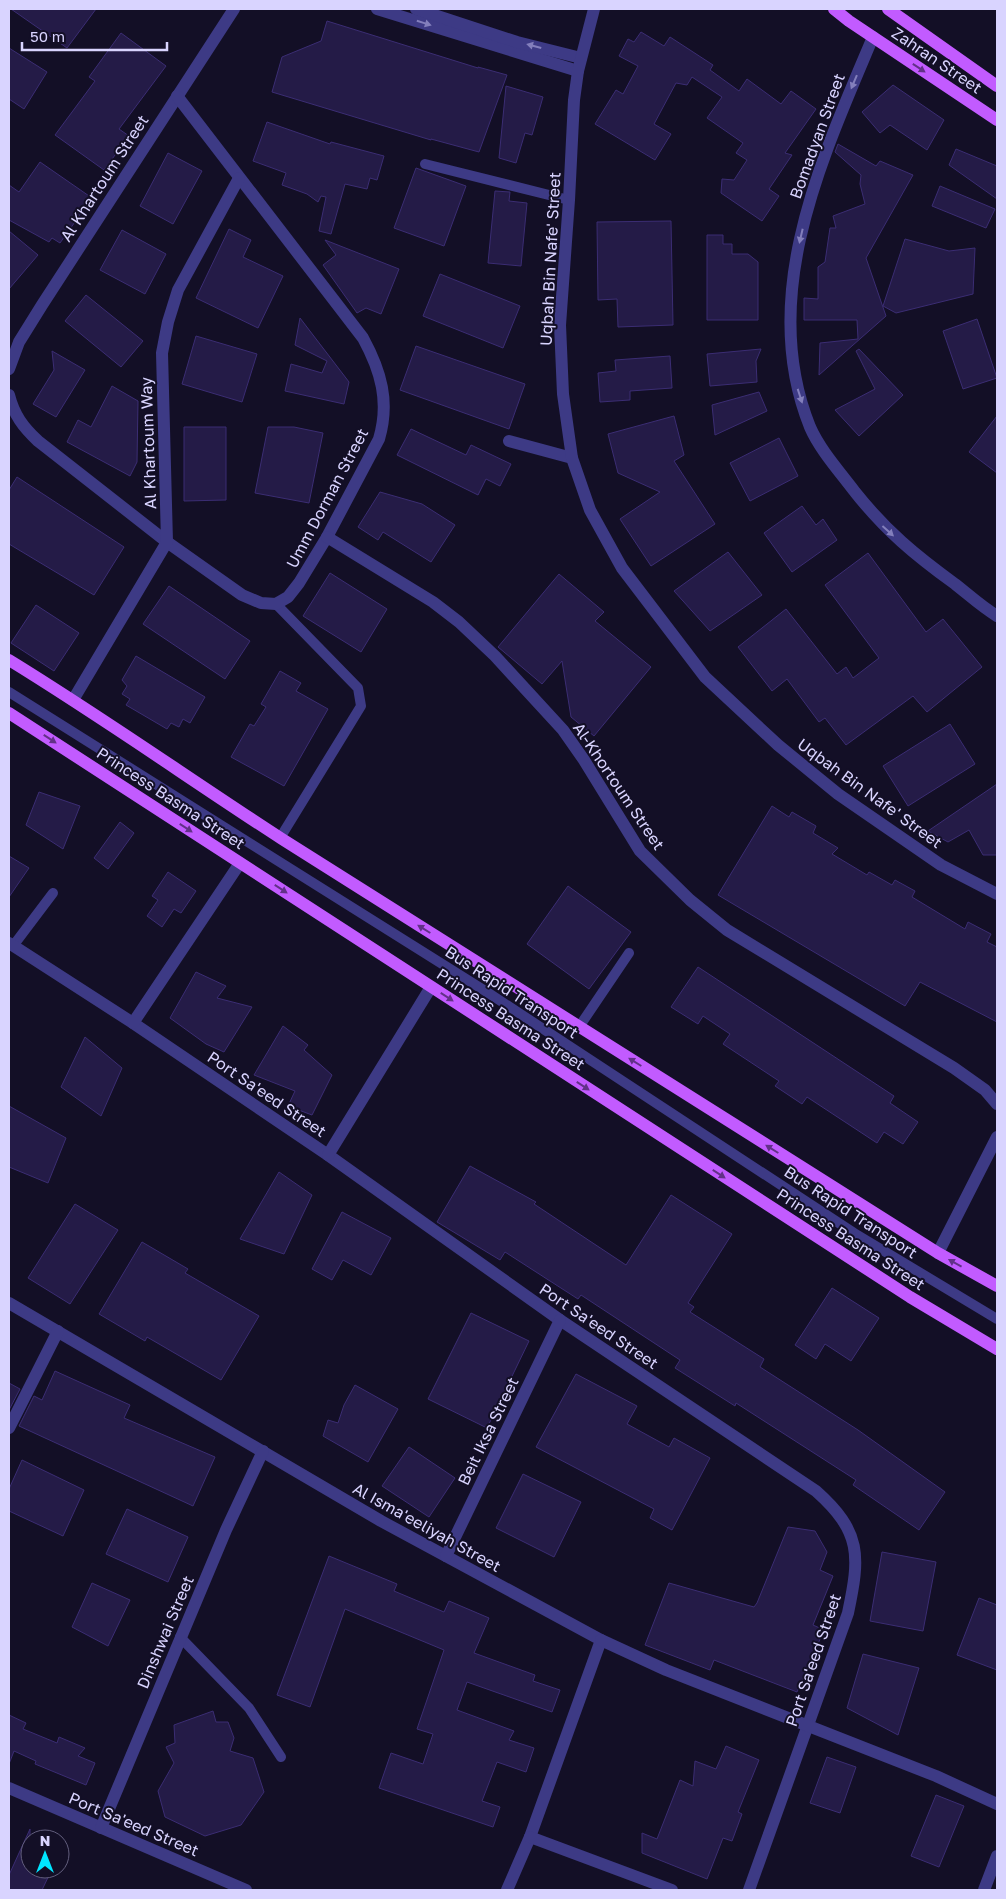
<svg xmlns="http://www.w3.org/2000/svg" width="1006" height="1899" font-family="'Golos Text',sans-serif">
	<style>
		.building { fill: #241b47; stroke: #3b2d73 }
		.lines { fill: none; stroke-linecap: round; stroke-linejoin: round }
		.service { stroke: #3d3a85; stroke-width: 10 }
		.minor { stroke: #3d3a85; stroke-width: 12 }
		.tertiary { stroke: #3d3a85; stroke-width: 12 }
		.primary { stroke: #c25bff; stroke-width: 12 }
		.oneway { fill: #837fbc }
		.oneway2 { fill: #623188 }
		.labels { text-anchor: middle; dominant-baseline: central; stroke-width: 4; stroke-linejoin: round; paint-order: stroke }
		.street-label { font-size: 16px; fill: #d9d4ff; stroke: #130f26 }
	</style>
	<rect width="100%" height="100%" fill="#130f26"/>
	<g class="building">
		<polygon points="11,9 96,9 67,48"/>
		<polygon points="327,21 478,68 478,67 507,75 479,152 431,139 431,140 272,92 282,57 321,41"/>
		<polygon points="641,32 664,46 670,37 713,65 710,70 739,91 747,79 781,104 791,91 816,109 785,153 792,155 769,189 779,196 762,221 721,193 722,179 734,180 747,160 736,153 743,143 707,118 722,97 692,77 687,85 676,83 654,124 671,134 655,160 595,124 616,90 623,94 638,66 619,56 628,39 634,42"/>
		<polygon points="121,33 166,66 119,129 129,136 104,170 55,135 95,81 89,77"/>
		<polygon points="9,48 47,72 24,109 9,99"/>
		<polygon points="893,85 944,120 927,150 890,125 880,133 862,112"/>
		<polygon points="506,86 543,97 532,135 525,133 516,163 499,158"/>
		<polygon points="267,122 330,144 331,142 384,156 377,180 370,178 367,189 345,184 331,234 319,231 326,197 321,196 318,202 307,194 282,185 286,173 253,161"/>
		<polygon points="838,144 876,166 880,161 913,175 866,258 886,316 819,375 820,343 858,339 857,320 804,320 804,298 818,299 818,267 825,262 830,228 836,228 833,216 865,204 860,184 861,175 835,152"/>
		<polygon points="956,149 997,166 997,199 949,165"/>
		<polygon points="168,153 202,171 173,224 140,206"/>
		<polygon points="40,162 92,198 60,243 52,238 49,242 9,220 9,185 19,192"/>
		<polygon points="416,168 466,186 444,246 394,228"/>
		<polygon points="940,186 995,209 986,228 932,206"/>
		<polygon points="495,191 510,192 509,201 527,203 521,266 488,263"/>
		<polygon points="671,221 673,325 618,327 617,299 598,300 597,222"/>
		<polygon points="229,229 251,240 243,257 283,276 258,328 196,298"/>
		<polygon points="122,230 166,254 145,294 100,270"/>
		<polygon points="9,231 38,255 9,289"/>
		<polygon points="707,235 723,235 723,244 732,244 732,254 748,254 758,262 758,320 707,320"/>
		<polygon points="905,239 949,251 975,248 973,294 896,313 883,306"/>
		<polygon points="325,240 399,269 381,314 366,308 357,313 323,265 336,255"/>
		<polygon points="440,274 520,306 503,348 423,316"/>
		<polygon points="86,295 143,341 121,367 65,321"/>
		<polygon points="300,318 349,382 344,404 285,391 291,364 322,373 327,361 295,345"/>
		<polygon points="977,319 997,378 963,389 943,331"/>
		<polygon points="196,336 257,354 242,402 182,384"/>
		<polygon points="416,346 525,384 509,429 400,390"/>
		<polygon points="761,349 756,361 757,382 710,386 707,354"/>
		<polygon points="859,349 903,395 859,436 835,410 875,389 856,351"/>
		<polygon points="52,351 85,370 56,417 33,404 54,370"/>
		<polygon points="670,356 672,388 630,391 630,400 600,402 598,373 616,371 615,360"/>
		<polygon points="112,386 138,401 137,462 130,476 67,442 78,420 91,427"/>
		<polygon points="759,392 767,411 715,435 712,405"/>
		<polygon points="674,416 684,455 674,461 715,524 651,566 620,519 660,492 618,473 608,434"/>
		<polygon points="997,416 997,473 969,452"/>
		<polygon points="184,427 226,427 226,500 184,501"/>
		<polygon points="268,427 294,427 323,433 309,503 255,493"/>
		<polygon points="411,429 466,455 471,445 511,464 500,486 486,479 478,495 397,455"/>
		<polygon points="779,438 798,476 750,501 730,463"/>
		<polygon points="17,477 124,547 94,595 9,544 9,490"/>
		<polygon points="380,492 422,504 455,525 431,562 383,532 378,540 358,527"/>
		<polygon points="802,506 816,525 823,519 837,540 792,572 764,533"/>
		<polygon points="728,552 762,595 710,631 674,591"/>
		<polygon points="868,553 926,632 943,619 982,667 927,712 913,696 846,745 825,718 819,722 787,679 772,691 738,647 786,609 837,674 846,667 853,678 879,658 825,585"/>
		<polygon points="330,573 387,609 361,652 303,616"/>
		<polygon points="559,574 604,612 595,621 651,667 594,736 571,717 562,661 542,684 498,647"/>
		<polygon points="169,586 250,641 225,679 143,624"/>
		<polygon points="36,605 79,633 54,671 11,643"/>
		<polygon points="136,656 205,697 190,723 183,719 179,727 171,723 167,729 126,705 130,699 122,694 127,686 122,680"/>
		<polygon points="280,671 301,683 296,691 328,709 284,786 231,757 250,724 254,726 266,707 261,704"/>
		<polygon points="950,724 975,764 908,806 883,766"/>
		<polygon points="997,784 997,855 983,855 969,830 948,842 928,831"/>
		<polygon points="39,792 80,806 63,849 26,825"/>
		<polygon points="772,806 789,817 792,812 816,826 813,833 838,848 832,854 867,875 869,872 892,885 895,880 915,891 912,897 965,929 968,922 991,934 987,942 997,947 997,1022 920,982 905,1006 718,895"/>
		<polygon points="120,822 134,833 108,869 94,858"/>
		<polygon points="9,856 29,868 9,897"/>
		<polygon points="168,872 196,891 181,913 174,909 162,927 147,916 158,900 152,896"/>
		<polygon points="568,886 631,932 589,989 527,944"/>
		<polygon points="698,967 894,1096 890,1103 918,1122 903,1144 884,1132 877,1143 807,1097 802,1104 775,1086 779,1081 723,1044 730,1034 703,1016 698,1024 671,1007"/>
		<polygon points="196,972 226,986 217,998 252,1007 224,1052 206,1044 170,1018"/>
		<polygon points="283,1026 308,1045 304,1050 332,1075 312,1115 288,1106 295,1091 254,1075"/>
		<polygon points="85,1037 122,1068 101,1116 61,1087"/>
		<polygon points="9,1106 66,1138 48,1183 9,1167"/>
		<polygon points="470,1166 536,1202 534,1204 626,1265 671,1195 732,1234 688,1303 694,1307 690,1312 764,1359 760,1367 858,1430 945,1492 919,1530 853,1485 856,1480 736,1403 735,1406 675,1368 680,1360 581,1295 578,1299 505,1252 500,1260 437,1222"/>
		<polygon points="279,1172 312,1195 284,1254 240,1239"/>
		<polygon points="75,1204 118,1230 70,1304 28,1278"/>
		<polygon points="342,1212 391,1238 371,1275 343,1260 332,1280 312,1269"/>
		<polygon points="142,1242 188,1269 185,1273 259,1316 221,1380 147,1337 145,1341 99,1314"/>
		<polygon points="832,1288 879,1318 851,1361 825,1344 816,1359 795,1345"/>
		<polygon points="471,1313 529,1341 487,1428 428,1399"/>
		<polygon points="55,1371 130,1405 124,1418 215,1457 193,1506 19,1426 34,1396 42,1400"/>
		<polygon points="576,1374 637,1406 627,1424 669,1447 674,1438 710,1458 672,1530 650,1518 654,1509 536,1447"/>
		<polygon points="9,1383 20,1389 9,1410"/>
		<polygon points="355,1385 398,1409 368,1462 323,1436 328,1420 338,1423 344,1405"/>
		<polygon points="409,1447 455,1478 429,1517 382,1486"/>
		<polygon points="22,1460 84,1490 63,1536 9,1511 9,1489"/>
		<polygon points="523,1474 581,1502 554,1557 496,1528"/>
		<polygon points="127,1509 188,1537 168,1582 106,1554"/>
		<polygon points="788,1527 815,1531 827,1552 820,1570 833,1576 813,1625 824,1630 797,1692 714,1660 710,1670 645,1645 669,1583 754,1607 757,1603"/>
		<polygon points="882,1552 936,1562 923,1631 870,1621"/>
		<polygon points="329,1556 397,1584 394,1591 444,1612 449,1601 489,1618 474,1653 535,1675 533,1681 560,1690 552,1712 467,1682 457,1710 514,1731 509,1740 534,1748 526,1772 497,1762 482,1801 500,1807 493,1827 379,1788 391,1753 423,1764 433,1734 417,1729 444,1650 345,1609 310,1707 277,1695"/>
		<polygon points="92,1583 130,1600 108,1646 72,1627"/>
		<polygon points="979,1598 997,1605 997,1670 957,1655"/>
		<polygon points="863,1654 919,1668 898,1735 847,1708"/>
		<polygon points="213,1711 216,1722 228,1722 234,1738 230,1751 253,1758 264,1792 241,1825 205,1836 165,1817 158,1791 174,1763 166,1747 175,1743 174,1725"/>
		<polygon points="9,1715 26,1723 23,1729 57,1743 59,1737 85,1748 78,1756 95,1763 86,1785 35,1764 36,1761 14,1751 9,1764"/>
		<polygon points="726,1746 759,1760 738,1812 742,1814 732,1841 723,1838 707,1879 642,1853 642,1833 657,1839 680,1780 693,1786 695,1761 716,1769"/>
		<polygon points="827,1757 856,1767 840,1813 810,1803"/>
		<polygon points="936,1795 964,1806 939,1867 911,1856"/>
		<polygon points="30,1829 30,1869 52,1869 42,1890 9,1890 9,1875"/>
	</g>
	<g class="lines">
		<g class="service">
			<polyline points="425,164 569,200"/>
			<polyline points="276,604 358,688 361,706 280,838"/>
			<polyline points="9,692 490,994 854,1233 997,1319"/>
			<polyline points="13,946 53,893"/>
			<polyline points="579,1027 629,953"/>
			<polyline points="180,1637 249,1708 281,1757"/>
		</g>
		<g class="minor">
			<polyline points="377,9 578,71"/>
			<polyline points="416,9 517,42 581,58"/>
			<polyline points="9,369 19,342 42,305 234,9"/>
			<path d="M9,395C14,415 23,427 38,441L167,542L242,595L261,603L276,604L288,597L299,583L327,537L379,439C390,402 381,371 363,338L177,96"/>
			<polyline points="509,441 572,458"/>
			<polyline points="327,537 433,602 459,622 495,656 563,730 584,760 640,851 690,900 727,930 954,1068 985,1090 997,1104"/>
			<polyline points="73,700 167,542 162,353 168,322 178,290 239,178"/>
			<path d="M9,943L133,1023L328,1155L560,1320L816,1491C862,1532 860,1556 848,1613L749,1890"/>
			<polyline points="133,1023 240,863"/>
			<polyline points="328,1155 431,987"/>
			<polyline points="938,1253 997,1137"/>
			<polyline points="9,1303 381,1521 601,1640 530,1837 507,1890"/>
			<polyline points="9,1428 58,1331"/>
			<polyline points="446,1556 560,1320"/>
			<polyline points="601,1640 666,1670 936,1776 997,1804"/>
			<polyline points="9,1788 246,1890"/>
			<polyline points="101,1828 226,1530 263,1451"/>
			<polyline points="530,1837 672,1890"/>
		</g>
		<g class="tertiary">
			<polyline points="594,9 578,71 574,100 569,200 560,325 563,394 572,458 590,510 622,568 705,677 778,745 838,794 941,865 997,894"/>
			<path d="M873,37C822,158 757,296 810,427C820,450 840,472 855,492C886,531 915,555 955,584C969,595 982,607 997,616"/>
			<polyline points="984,1890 997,1856"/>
		</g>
		<g class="primary">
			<polyline points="834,9 849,21 997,120"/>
			<polyline points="888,9 997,86"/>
			<path d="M9,660C102,717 191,780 282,839C500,979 719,1116 938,1253L997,1286"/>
			<polyline points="9,713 910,1297 997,1349"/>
		</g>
	</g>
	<defs><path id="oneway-solid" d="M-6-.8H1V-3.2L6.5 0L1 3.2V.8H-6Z" transform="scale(1.25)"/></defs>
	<g class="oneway">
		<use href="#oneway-solid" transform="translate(424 23) rotate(17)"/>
		<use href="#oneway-solid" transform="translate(534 46) rotate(-165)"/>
		<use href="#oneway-solid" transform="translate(854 82) rotate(113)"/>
		<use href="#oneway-solid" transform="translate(801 236) rotate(103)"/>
		<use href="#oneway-solid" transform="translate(800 396) rotate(72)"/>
		<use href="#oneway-solid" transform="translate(888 531) rotate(42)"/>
	</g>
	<g class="oneway2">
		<use href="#oneway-solid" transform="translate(919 68) rotate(34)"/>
		<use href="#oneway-solid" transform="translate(50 739) rotate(33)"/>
		<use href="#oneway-solid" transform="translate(186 828) rotate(33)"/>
		<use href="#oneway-solid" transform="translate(281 889) rotate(33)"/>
		<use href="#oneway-solid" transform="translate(424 929) rotate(-148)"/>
		<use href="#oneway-solid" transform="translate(447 997) rotate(33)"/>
		<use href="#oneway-solid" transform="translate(635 1062) rotate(-148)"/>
		<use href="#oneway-solid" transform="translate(583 1086) rotate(33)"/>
		<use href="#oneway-solid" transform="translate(772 1149) rotate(-148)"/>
		<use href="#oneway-solid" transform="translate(719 1174) rotate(33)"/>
		<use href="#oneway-solid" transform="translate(955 1263) rotate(-151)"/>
	</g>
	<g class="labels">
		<g class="street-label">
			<text transform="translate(937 60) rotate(34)">Zahran Street</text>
			<text transform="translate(817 136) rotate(-70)">Bomadyan Street</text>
			<text transform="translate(104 178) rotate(-57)">Al Khartoum Street</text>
			<text transform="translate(550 259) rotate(-87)">Uqbah Bin Nafe' Street</text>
			<text transform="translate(148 443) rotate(-92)">Al Khartoum Way</text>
			<text transform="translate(327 498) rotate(-62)">Umm Dorman Street</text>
			<text transform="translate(619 786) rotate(56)">Al-Khortoum Street</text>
			<text transform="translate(870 793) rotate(36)">Uqbah Bin Nafe' Street</text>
			<text transform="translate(171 798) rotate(33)">Princess Basma Street</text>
			<text transform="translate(512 992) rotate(33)">Bus Rapid Transport</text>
			<text transform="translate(511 1019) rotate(33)">Princess Basma Street</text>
			<text transform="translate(267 1094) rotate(34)">Port Sa'eed Street</text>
			<text transform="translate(851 1212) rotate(33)">Bus Rapid Transport</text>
			<text transform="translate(851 1239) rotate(33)">Princess Basma Street</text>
			<text transform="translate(599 1326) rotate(34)">Port Sa'eed Street</text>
			<text transform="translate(488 1431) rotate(-64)">Beit Iksa Street</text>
			<text transform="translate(427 1527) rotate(29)">Al Isma'eeliyah Street</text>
			<text transform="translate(165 1632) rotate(-67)">Dinshwai Street</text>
			<text transform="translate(813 1660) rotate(-71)">Port Sa'eed Street</text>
			<text transform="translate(134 1824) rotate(23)">Port Sa'eed Street</text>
		</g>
	</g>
	<rect width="1006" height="1899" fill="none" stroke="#d9d4ff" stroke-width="20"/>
	<g transform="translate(45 1854)"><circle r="24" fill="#130f26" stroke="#625e7d"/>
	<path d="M0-4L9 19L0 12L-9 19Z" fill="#00e5ff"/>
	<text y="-8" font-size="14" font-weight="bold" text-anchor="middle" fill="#d9d4ff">N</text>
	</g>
	<path d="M22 42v8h145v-8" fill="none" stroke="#d9d4ff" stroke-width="2.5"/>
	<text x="30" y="42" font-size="15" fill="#d9d4ff" stroke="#130f26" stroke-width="4" paint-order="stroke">50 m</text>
</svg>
